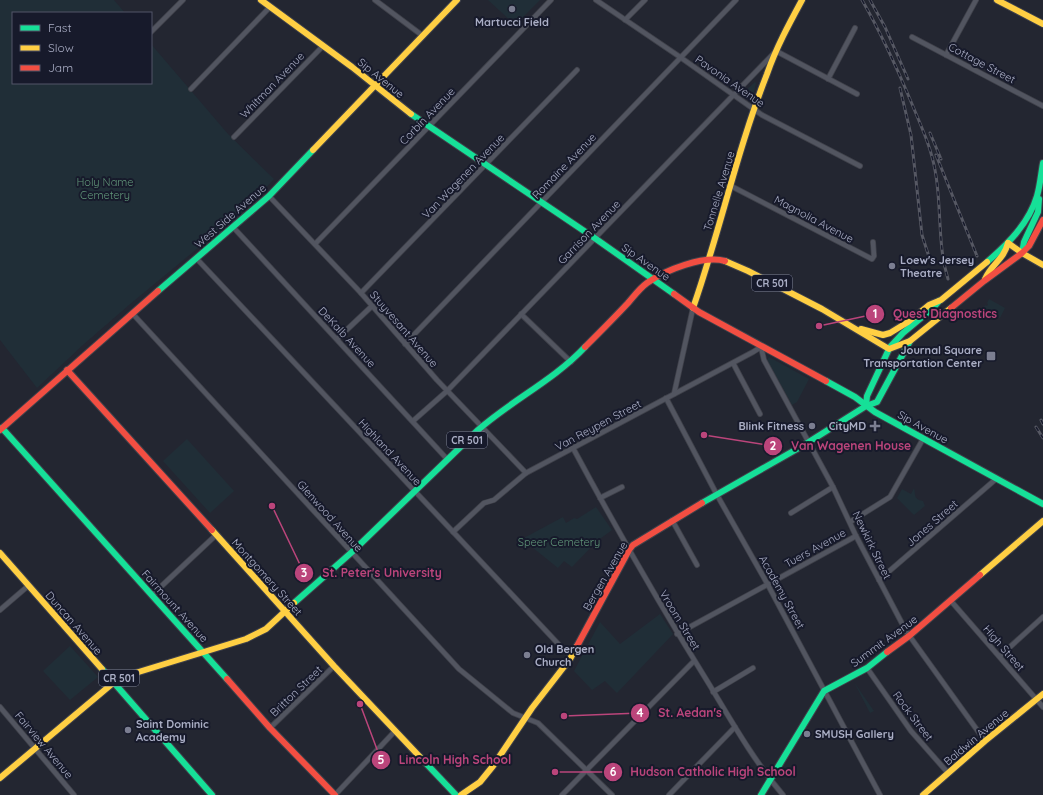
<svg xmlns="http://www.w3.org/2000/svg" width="1043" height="795" font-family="Quicksand,sans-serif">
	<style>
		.green { fill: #202e37 }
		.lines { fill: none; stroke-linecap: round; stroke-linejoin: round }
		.street-casing { stroke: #3f414a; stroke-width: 6 }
		.fast-casing { stroke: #3f414a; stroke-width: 8 }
		.slow-casing { stroke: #3f414a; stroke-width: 8 }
		.jam-casing { stroke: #3f414a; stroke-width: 8 }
		.street { stroke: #525560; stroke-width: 4.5 }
		.fast { stroke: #16e098; stroke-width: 6 }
		.slow { stroke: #ffcf43; stroke-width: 6 }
		.jam { stroke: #f24e42; stroke-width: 6 }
		.rail-casing { stroke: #565863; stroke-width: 3 }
		.rail { stroke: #171a2b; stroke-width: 1.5; stroke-dasharray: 4.5; stroke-linecap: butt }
		.poi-dot { fill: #7b7e91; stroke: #171a2b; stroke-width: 1.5 }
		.labels { text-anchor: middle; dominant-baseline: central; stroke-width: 4; stroke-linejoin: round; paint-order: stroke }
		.shield { fill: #171a2b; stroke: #7e8297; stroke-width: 1 }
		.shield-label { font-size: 10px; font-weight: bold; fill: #aaaec5 }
		.poi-label { font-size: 11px; font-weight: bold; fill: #aaaec5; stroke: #171a2b; text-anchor: start }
		.street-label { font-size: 11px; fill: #aaaec5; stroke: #171a2b }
		.park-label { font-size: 11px; fill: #619679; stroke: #171a2b }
		.leader { fill: none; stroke: #bb457b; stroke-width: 1.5 }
		.callout-dot { fill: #bb457b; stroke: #171a2b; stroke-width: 1.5 }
		.mark-label { font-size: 12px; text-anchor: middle; font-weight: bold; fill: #fff }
		.callout-label { font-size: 12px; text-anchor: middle; font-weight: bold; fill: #bb457b; stroke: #171a2b; stroke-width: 4; stroke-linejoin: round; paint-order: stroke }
	</style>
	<rect width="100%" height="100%" fill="#232631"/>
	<g class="green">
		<polygon points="0,0 114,0 125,13 13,13 13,83 151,83 151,44 228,134 274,179 250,205 129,305 84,344 37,388 0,340"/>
		<polygon points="488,0 540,0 515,25"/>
		<polygon points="755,82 756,83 753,96 751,96 745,91"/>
		<polygon points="989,299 1005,308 1000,318 983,309 985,305 987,306 988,304 987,303"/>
		<polygon points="769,357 809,379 797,402 792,405 767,360"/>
		<polygon points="187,439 234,491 210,513 163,461"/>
		<path d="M914,488C916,495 913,499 923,501L925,506L914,515L897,498L902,489L911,494Z"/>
		<polygon points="596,507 612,530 597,541 572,567 564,561 558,568 522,539 563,517 566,523 574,518 577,519"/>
		<polygon points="660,614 673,634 617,693 605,681 592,690 574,671 600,622 620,644"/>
		<polygon points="70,646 98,677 70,700 43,671"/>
		<polygon points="854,682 874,711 870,713"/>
	</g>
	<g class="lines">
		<defs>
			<g id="street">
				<polyline points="375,0 423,36"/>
				<polyline points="596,0 680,57 762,115 860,166"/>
				<polyline points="625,20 645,0"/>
				<polyline points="151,32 183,0"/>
				<polyline points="912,37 1043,106"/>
				<polyline points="946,55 976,0"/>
				<polyline points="828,79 855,28"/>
				<polyline points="191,89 270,7"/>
				<polyline points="234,137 323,46"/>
				<polyline points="731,186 872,259 874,256 873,242"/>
				<polyline points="269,196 361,293 437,380 526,473"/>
				<polyline points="233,227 447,459"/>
				<polyline points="315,244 551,0"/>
				<polyline points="197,259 563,649 573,654"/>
				<polyline points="361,293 577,70"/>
				<polyline points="132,313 459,669 513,713 538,723 612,795"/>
				<polyline points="521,314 571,362"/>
				<polyline points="337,339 372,306"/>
				<polyline points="405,344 736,0"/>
				<polyline points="733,363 760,414"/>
				<polyline points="674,394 693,308"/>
				<polyline points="666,398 717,495 768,585 880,795"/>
				<polyline points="413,421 447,391 776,51 857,94"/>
				<path d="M573,448C616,528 661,607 709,684C732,722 754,761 783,795"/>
				<polyline points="600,498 622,487"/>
				<polyline points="791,513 833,487"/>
				<polyline points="672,520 697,565"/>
				<polyline points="850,522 890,497 923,439"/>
				<polyline points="453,532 484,503 494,500 526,473 753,352 761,347 764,360 833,487 856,536 906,631 985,741"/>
				<polyline points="879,580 996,479"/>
				<polyline points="152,595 216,535"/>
				<polyline points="951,601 1043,707"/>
				<polyline points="0,610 28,586"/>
				<polyline points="677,634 856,536"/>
				<polyline points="1000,656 1043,617"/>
				<polyline points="867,668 911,731 948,773"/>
				<polyline points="713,692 753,668"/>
				<polyline points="0,707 74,795"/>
				<polyline points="270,728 334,666"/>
				<polyline points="335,795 395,731"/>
				<polyline points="562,795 694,661"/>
				<polyline points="669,795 735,727"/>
			</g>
			<g id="fast">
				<polyline points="411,114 596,239 674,294"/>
				<polyline points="1022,253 1024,242 1038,212 1039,199"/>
				<path d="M987,262C1008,244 1029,223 1037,196C1040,186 1041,174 1043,163"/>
				<polyline points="158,291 269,196 313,150"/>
				<polyline points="890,347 903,333 933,308 939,301"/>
				<polyline points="826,381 855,397 875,412 1043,504"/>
				<polyline points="866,406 867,396 889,349"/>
				<polyline points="2,428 227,679"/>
				<polyline points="702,503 804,445 866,406 877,402 910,341"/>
				<path d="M294,603L352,552L478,430C512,400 554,380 585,347"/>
				<polyline points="102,669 212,795"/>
				<polyline points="420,757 456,795"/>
				<polyline points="761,795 824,691 867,668 887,652"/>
			</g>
			<g id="slow">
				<polyline points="261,0 352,67 411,114"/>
				<polyline points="997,0 1043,24"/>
				<polyline points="313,150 457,0"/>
				<polyline points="1008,243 1022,253 1043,265"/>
				<polyline points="725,261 748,271 822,309 889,349 910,341 951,308"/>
				<path d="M985,279C992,263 1003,261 1008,243"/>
				<path d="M693,308C720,231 737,150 767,74C776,48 789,24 802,0"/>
				<polyline points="861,329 883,335 890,333 908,322 929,305 941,300 987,262"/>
				<polyline points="212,530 334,666 420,757"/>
				<polyline points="0,553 102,669"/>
				<polyline points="980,575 1043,521"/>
				<polyline points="0,778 119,678 246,639 266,629 294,603"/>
				<polyline points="461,795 480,782 493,766 532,708 570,659 577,646"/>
				<polyline points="923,795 985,741 1043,694"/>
			</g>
			<g id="jam">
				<polyline points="674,294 699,312 826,381"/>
				<polyline points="951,308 984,281 1022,253 1029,246 1043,220"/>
				<path d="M585,347C599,333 614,318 628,303C634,296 640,288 647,283C665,270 704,255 725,261"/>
				<polyline points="67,370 212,530"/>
				<polyline points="0,430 158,291"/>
				<polyline points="577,646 629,550 633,545 702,503"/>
				<polyline points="887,652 909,636 980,575"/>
				<polyline points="227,679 270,728 335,795"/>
			</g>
		</defs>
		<use href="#street" class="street-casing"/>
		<use href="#fast" class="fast-casing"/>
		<use href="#slow" class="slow-casing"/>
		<use href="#jam" class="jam-casing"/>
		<use href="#street" class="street"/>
		<use href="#fast" class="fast"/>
		<use href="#slow" class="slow"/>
		<use href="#jam" class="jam"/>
		<defs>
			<g id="rail">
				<path d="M862,0C881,33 897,68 912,104C921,126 931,147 935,170C942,206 937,244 948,279"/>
				<polyline points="870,0 885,27 908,79"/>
				<polyline points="900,88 911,135 922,235 930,260"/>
				<polyline points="930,133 941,159"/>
				<polyline points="936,155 977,256"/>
				<polyline points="1041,420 1043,424"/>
				<polyline points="1036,427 1043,438"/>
			</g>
		</defs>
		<use href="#rail" class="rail-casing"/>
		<use href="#rail" class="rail"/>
	</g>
	<g class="poi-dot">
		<circle cx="512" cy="9" r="4"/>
		<circle cx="892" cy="266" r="4"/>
		<rect x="986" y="351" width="10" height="10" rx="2"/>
		<circle cx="812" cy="426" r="4"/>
		<path d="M873 420h4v4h4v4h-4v4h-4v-4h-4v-4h4z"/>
		<circle cx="527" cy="655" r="4"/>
		<circle cx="128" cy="730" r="4"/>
		<circle cx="807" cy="734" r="4"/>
	</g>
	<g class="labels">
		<g class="shield">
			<rect x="752" y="275" width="40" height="16" rx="3"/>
			<rect x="447" y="432" width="40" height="16" rx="3"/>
			<rect x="99" y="670" width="40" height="16" rx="3"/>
		</g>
		<g class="shield-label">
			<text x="772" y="283">CR 501</text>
			<text x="467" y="440">CR 501</text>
			<text x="119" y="678">CR 501</text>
		</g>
		<g class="poi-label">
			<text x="512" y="22" text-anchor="middle">Martucci Field</text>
			<text x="900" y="260">Loew's Jersey<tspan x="900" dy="13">Theatre</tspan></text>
			<text x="982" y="350" text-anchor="end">Journal Square<tspan x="982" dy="13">Transportation Center</tspan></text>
			<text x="804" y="426" text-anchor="end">Blink Fitness</text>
			<text x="866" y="426" text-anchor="end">CityMD</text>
			<text x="535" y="649">Old Bergen<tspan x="535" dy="13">Church</tspan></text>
			<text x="136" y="724">Saint Dominic<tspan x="136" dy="13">Academy</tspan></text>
			<text x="815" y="734">SMUSH Gallery</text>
		</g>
		<g class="street-label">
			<text transform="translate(982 63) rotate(28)">Cottage Street</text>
			<text transform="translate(381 78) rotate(39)">Sip Avenue</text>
			<text transform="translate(730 81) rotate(35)">Pavonia Avenue</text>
			<text transform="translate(272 85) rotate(-46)">Whitman Avenue</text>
			<text transform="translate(427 116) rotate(-46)">Corbin Avenue</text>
			<text transform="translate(564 166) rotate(-46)">Romaine Avenue</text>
			<text transform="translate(463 176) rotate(-46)">Van Wagenen Avenue</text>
			<text transform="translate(719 191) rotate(-73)">Tonnelle Avenue</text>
			<text transform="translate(230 216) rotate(-41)">West Side Avenue</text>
			<text transform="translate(814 219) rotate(28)">Magnolia Avenue</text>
			<text transform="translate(589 232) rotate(-46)">Garrison Avenue</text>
			<text transform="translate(646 262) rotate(35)">Sip Avenue</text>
			<text transform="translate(404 329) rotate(49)">Stuyvesant Avenue</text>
			<text transform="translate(347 337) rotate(47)">DeKalb Avenue</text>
			<text transform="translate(598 425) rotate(-28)">Van Reypen Street</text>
			<text transform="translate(923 427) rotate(29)">Sip Avenue</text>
			<text transform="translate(390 452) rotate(47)">Highland Avenue</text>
			<text transform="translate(330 516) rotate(48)">Glenwood Avenue</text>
			<text transform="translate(932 523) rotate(-41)">Jones Street</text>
			<text transform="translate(872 545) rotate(64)">Newkirk Street</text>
			<text transform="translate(815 548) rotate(-29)">Tuers Avenue</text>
			<text transform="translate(605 576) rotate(-60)">Bergen Avenue</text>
			<text transform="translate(267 577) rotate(48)">Montgomery Street</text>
			<text transform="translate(782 592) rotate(61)">Academy Street</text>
			<text transform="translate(175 606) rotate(48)">Fairmount Avenue</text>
			<text transform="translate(680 620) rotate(59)">Vroom Street</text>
			<text transform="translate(74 623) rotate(49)">Duncan Avenue</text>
			<text transform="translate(884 641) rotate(-36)">Summit Avenue</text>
			<text transform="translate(1004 648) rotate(49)">High Street</text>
			<text transform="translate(296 691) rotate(-44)">Britton Street</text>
			<text transform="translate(913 716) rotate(53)">Rock Street</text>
			<text transform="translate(976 737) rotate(-40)">Baldwin Avenue</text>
			<text transform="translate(44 745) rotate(50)">Fairview Avenue</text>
		</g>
		<g class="park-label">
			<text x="105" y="182">Holy Name<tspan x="105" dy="13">Cemetery</tspan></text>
			<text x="559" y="542">Speer Cemetery</text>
		</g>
	</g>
	<path class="leader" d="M819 326L875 314M704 435L773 446M272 506L304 573M564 716L640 713M360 704L381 760M555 772L613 772"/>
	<g class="callout-dot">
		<circle cx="819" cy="326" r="4"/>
		<circle cx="704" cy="435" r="4"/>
		<circle cx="272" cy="506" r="4"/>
		<circle cx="564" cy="716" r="4"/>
		<circle cx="360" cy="704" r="4"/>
		<circle cx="555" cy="772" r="4"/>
		<circle cx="875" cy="314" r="10"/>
		<circle cx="773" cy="446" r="10"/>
		<circle cx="304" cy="573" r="10"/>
		<circle cx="640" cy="713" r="10"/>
		<circle cx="381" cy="760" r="10"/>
		<circle cx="613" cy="772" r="10"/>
	</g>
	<g class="mark-label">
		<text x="875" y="318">1</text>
		<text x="773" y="450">2</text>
		<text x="304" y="577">3</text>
		<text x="640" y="717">4</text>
		<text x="381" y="764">5</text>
		<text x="613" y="776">6</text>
	</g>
	<g class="callout-label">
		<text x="945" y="318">Quest Diagnostics</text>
		<text x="851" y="450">Van Wagenen House</text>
		<text x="382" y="577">St. Peter's University</text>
		<text x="690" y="717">St. Aedan's</text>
		<text x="455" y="764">Lincoln High School</text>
		<text x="713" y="776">Hudson Catholic High School</text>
	</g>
	<rect x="12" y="12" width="140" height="72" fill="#171a2b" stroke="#525569"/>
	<rect x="20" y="25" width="20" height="6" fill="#16e098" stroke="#525569"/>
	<text x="48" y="32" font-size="12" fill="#aaaec5">Fast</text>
	<rect x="20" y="45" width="20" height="6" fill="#ffcf43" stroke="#525569"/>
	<text x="48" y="52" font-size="12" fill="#aaaec5">Slow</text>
	<rect x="20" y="65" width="20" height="6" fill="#f24e42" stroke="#525569"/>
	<text x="48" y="72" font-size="12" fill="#aaaec5">Jam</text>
</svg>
